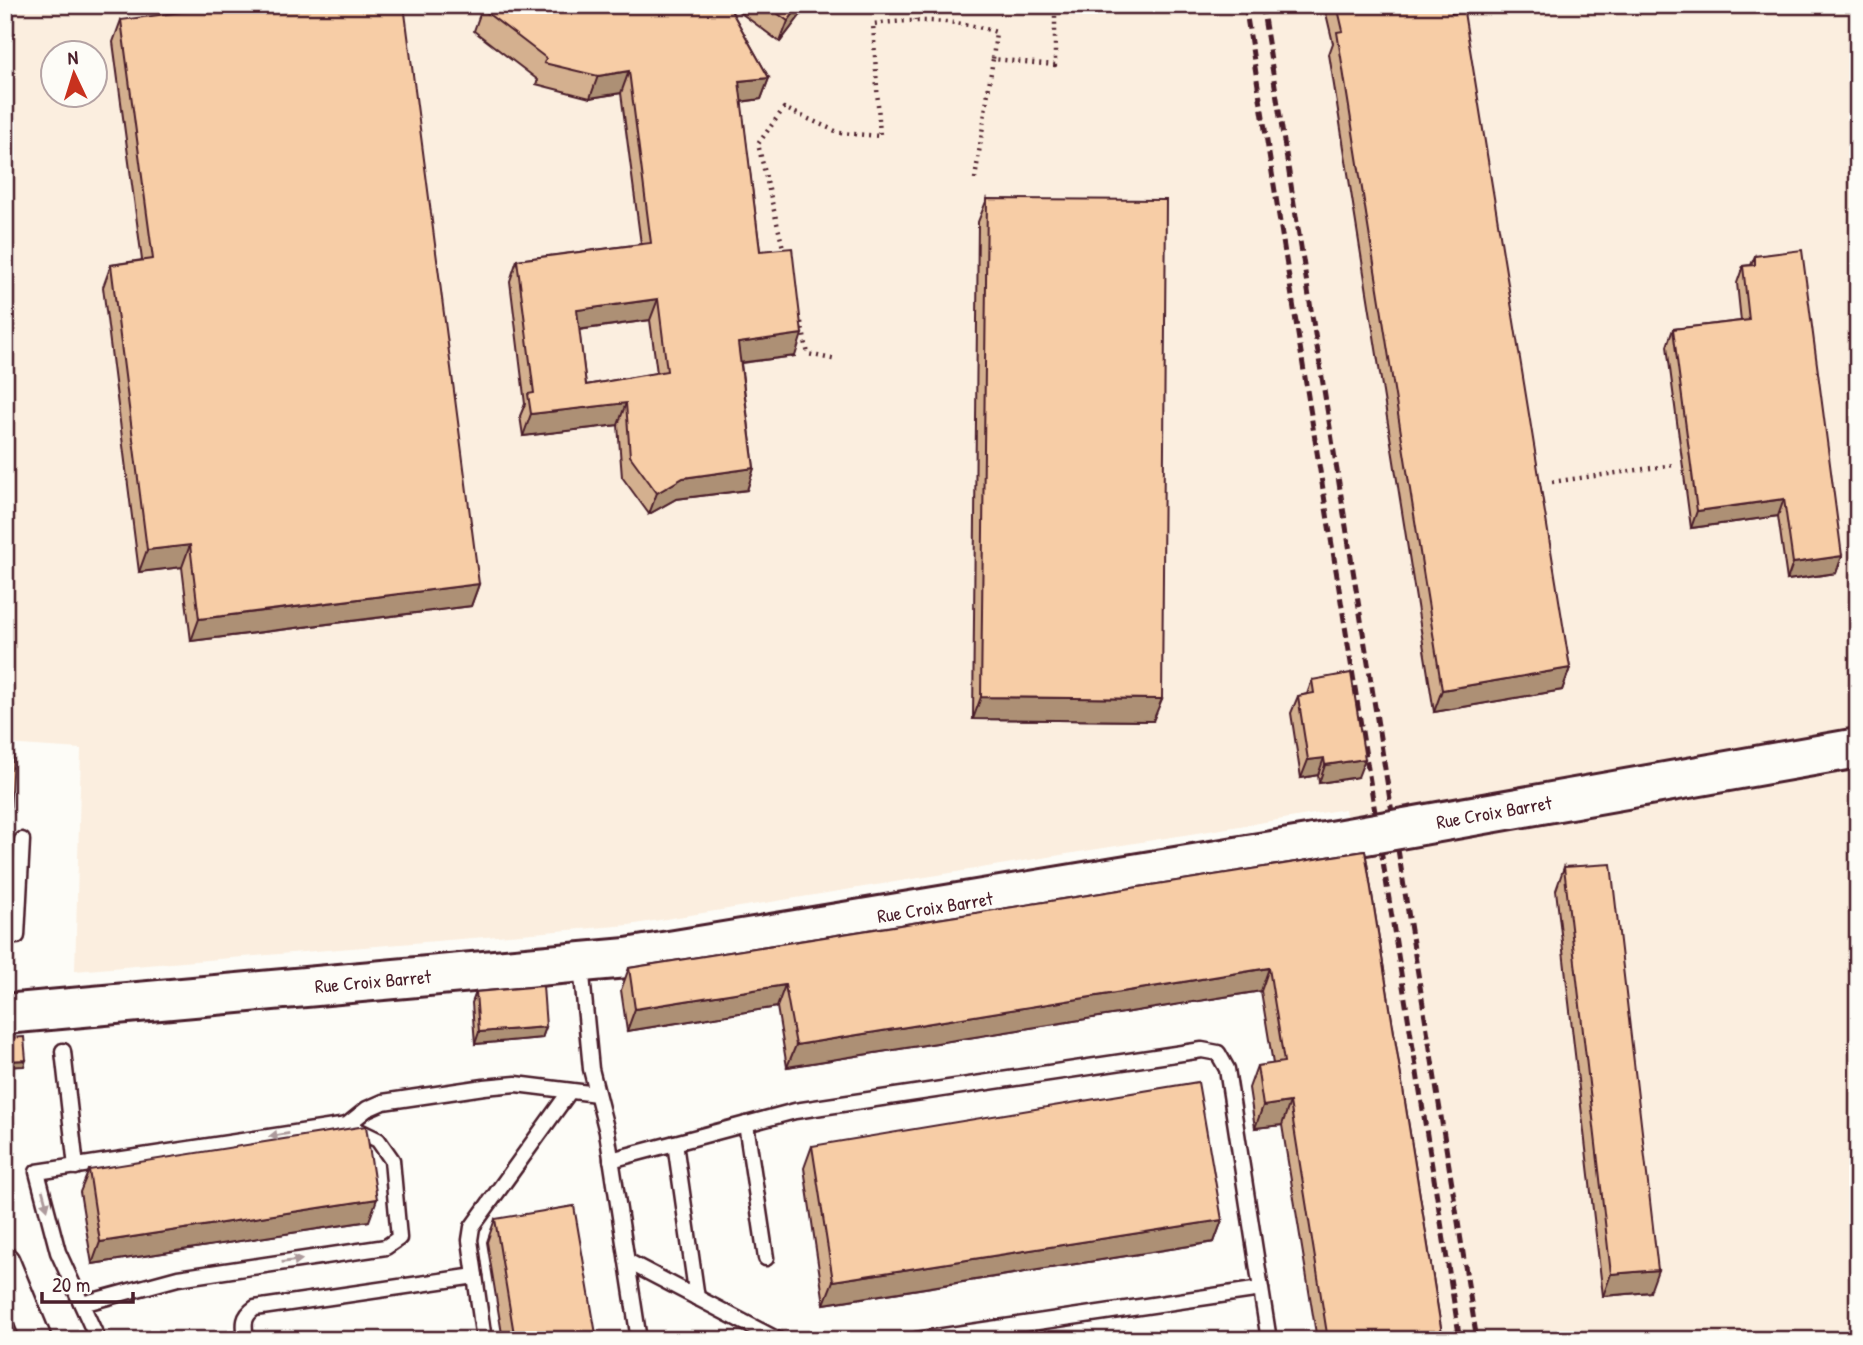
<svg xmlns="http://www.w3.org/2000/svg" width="1863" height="1345" font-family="'Patrick Hand',sans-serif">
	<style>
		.built { fill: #fbeedf; fill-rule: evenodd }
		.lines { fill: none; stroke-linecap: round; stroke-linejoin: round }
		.lane-casing { stroke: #4a1f2b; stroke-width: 19 }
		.street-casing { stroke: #4a1f2b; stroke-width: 33 }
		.secondary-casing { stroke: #4a1f2b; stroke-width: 44 }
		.path { stroke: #4a1f2b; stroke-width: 4.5; stroke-dasharray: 2 5; stroke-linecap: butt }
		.lane { stroke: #fdfcf7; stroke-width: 14 }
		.street { stroke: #fdfcf7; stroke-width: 28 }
		.secondary { stroke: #fdfcf7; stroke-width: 38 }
		.rail { stroke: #4a1f2b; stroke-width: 5; stroke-dasharray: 10 5; stroke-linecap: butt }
		.secondary-bridge-casing { stroke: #4a1f2b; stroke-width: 44; stroke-linecap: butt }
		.secondary-bridge { stroke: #fdfcf7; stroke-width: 38 }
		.wall { fill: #d4b08f; stroke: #4a1f2b; stroke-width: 2; fill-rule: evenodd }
		.shaded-wall { fill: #ad9074; stroke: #4a1f2b; stroke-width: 2 }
		.building { fill: #f7cda6; stroke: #4a1f2b; stroke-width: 2; fill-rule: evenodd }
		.oneway { fill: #ac999b }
		.labels { text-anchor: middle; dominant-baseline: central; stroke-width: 5; stroke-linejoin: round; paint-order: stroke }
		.street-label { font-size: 19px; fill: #4a1f2b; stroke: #fdfcf7 }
	</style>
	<rect width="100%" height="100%" fill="#fdfcf7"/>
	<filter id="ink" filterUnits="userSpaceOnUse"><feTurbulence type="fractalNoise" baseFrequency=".0143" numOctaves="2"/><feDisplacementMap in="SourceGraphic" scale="14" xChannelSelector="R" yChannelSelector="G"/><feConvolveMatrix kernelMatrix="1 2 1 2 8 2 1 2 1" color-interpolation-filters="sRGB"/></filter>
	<g filter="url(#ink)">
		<g class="built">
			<path d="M5,5H1858V1340H1431L1345,809L629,925L75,971L81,749L5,744ZM52,52H94V94H52Z"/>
			<polygon points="5,1262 37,1340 5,1340"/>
		</g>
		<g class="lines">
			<defs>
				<g id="lane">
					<polyline points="5,936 17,936 22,840"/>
					<polyline points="581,965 591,1069 607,1132 639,1340"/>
					<polyline points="63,1051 76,1167"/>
					<polyline points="746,1124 766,1258"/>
					<polyline points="675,1143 697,1298"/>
					<polyline points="611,1160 795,1111 1202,1050 1218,1053 1227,1069 1261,1289"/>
					<polyline points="627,1261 778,1340"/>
					<polyline points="82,1304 178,1278 386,1247 399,1238 392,1160 378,1140 351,1127"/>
					<polyline points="98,1340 58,1252 37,1172 347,1125 367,1109 383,1102 484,1087 516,1084 597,1094"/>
					<path d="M246,1340C244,1325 242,1317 255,1308L475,1276"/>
					<polyline points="484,1340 470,1240 472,1227 570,1091"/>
					<polyline points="916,1340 1261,1289 1269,1340"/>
				</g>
				<polyline id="street" points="5,1262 37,1340"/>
				<polyline id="secondary" points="5,1014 627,958 1314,844"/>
			</defs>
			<use href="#lane" class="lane-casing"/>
			<use href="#street" class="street-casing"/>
			<use href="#secondary" class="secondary-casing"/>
			<g class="path">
				<polyline points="915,5 916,21"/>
				<polyline points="975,179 993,59"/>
				<path d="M784,252L758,144L784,108L840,133L880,136L873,24C914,19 956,19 996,32L993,59L1055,65V5"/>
				<polyline points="801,322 808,354 837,360"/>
				<polyline points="1552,482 1673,465"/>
			</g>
			<use href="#lane" class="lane"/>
			<use href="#street" class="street"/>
			<use href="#secondary" class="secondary"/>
			<g class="rail">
				<polyline points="1245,5 1460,1340"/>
				<polyline points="1262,5 1477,1340"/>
			</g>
			<defs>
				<polyline id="secondary-bridge" points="1314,844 1858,748"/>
			</defs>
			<use href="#secondary-bridge" class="secondary-bridge-casing"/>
			<use href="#secondary-bridge" class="secondary-bridge"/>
		</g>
		<g class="wall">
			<path d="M472,5H728L769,78L761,99L741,102L760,251L795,356L741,363L754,468L747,490L676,499L649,514L622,477L618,425L523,436L520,416L525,404L510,281L517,260L641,244L621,93L590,98L536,84L538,80L474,31L480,14ZM650,320L657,373L586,385L579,330Z"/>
			<polygon points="730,5 808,5 780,42"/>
			<polygon points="1324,5 1451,5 1570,668 1562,690 1434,712 1329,54 1333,43"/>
			<polygon points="121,20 479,584 471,606 191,641 182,567 139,572 103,287 111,265 142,260 113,42"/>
			<polygon points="987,199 1153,721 973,719 978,222"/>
			<polygon points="1755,256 1842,556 1836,573 1787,580 1778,516 1691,528 1667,346 1673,329 1741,321 1737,283 1743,266 1751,265"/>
			<polygon points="1312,680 1358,777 1319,783 1318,775 1301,778 1291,713 1298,696 1307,694"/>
			<polygon points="1365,851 1443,1340 1317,1340 1282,1125 1255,1128 1249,1088 1257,1066 1273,1064 1261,991 787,1067 777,1007 627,1031 621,990 629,968"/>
			<polygon points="1564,867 1650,1292 1603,1296 1556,890"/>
			<polygon points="476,992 546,1027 542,1038 475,1044 472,1003"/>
			<polygon points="812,1146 1222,1220 1214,1242 824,1304 804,1168"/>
			<polygon points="89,1170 369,1221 92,1264 80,1192"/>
			<polygon points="495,1219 597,1340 503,1340 487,1242"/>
		</g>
		<g class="shaded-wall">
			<polygon points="800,5 808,5 780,42 788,21"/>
			<polygon points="629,71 621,93 590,98 598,76"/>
			<polygon points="769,78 761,99 731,103 739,81"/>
			<polygon points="658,299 650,320 569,331 577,310"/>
			<polygon points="802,334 795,356 730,364 738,343"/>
			<polygon points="626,403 618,425 523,436 531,414"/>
			<polygon points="754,468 747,490 676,499 649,514 657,493 683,478"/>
			<polygon points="1784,499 1778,516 1691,528 1697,511"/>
			<polygon points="190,545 182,567 139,572 147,550"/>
			<polygon points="1842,556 1836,573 1787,580 1793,563"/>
			<polygon points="479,584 471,606 191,641 199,619"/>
			<polygon points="1570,668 1562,690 1434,712 1442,690"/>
			<polygon points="981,697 1162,699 1153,721 973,719"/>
			<polygon points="1324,758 1318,775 1301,778 1308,760"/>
			<polygon points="1365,759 1358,777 1319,783 1325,765"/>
			<polygon points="1269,968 1261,991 787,1067 796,1045"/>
			<polygon points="785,985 777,1007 627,1031 635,1009"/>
			<polygon points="546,1027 542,1038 475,1044 479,1032"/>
			<polygon points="26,1060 24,1066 5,1067 5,1061"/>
			<polygon points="1290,1102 1282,1125 1255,1128 1263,1106"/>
			<polygon points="377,1199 369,1221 92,1264 100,1242"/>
			<polygon points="1222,1220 1214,1242 824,1304 833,1281"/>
			<polygon points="1658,1270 1650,1292 1603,1296 1611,1274"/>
		</g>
		<g class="building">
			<polygon points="234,5 404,5 479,584 199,619 190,545 147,550 111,265 153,259 121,20"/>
			<path d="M485,5H728L769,78L739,81L760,251L792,248L802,334L738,343L754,468L683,478L657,493L630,456L626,403L531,414L528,394L534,393L517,260L651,243L629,71L598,76L544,63L546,58L482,9ZM658,299L667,371L586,385L577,310Z"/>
			<polygon points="766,5 800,5 788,21"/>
			<polygon points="1337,5 1451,5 1452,14 1464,12 1570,668 1442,690 1337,32 1343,31"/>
			<polygon points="987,199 1166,200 1162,699 981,697"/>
			<polygon points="1802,250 1842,556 1793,563 1784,499 1697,511 1673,329 1749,320 1743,266 1755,265 1755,256"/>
			<polygon points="1351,673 1365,759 1325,765 1324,758 1308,760 1298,696 1314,693 1312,680"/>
			<polygon points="5,735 14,736 7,873 5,873"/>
			<polygon points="1365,851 1443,1340 1328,1340 1290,1102 1263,1106 1257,1066 1284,1062 1269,968 796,1045 785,985 635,1009 629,968"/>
			<polygon points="1611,864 1658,1270 1611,1274 1564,867"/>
			<polygon points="543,986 546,1027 479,1032 476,992"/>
			<polygon points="24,1037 26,1060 5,1061 5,1038"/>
			<polygon points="1198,1082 1222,1220 833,1281 812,1146"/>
			<polygon points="366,1126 377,1199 100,1242 89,1170"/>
			<polygon points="574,1206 597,1340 515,1340 495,1219"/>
		</g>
		<defs><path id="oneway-solid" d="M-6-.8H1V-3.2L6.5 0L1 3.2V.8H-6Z" transform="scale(1.75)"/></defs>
		<g class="oneway">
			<use href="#oneway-solid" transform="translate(279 1135) rotate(171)"/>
			<use href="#oneway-solid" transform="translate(45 1200) rotate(75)"/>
			<use href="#oneway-solid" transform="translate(292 1261) rotate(-8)"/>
		</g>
	</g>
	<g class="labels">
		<g class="street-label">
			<text transform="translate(1494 812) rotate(-10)">Rue Croix Barret</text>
			<text transform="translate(935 907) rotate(-9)">Rue Croix Barret</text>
			<text transform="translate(373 981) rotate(-5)">Rue Croix Barret</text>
		</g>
	</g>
	<rect width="1863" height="1345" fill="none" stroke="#fdfcf7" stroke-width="28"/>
	<rect x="14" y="14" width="1835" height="1317" fill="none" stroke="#4a1f2b" stroke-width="2.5" filter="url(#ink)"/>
	<g transform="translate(74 74) rotate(356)"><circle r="33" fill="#fdfcf7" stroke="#b5a4a5" stroke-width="2"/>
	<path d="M0-5L12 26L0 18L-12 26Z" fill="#c8321e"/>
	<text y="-10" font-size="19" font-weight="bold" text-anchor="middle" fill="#4a1f2b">N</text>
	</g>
	<path d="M42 1292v10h91v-10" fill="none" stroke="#4a1f2b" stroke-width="3.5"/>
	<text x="52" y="1292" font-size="21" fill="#4a1f2b" stroke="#fdfcf7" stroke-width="5" paint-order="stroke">20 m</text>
</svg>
